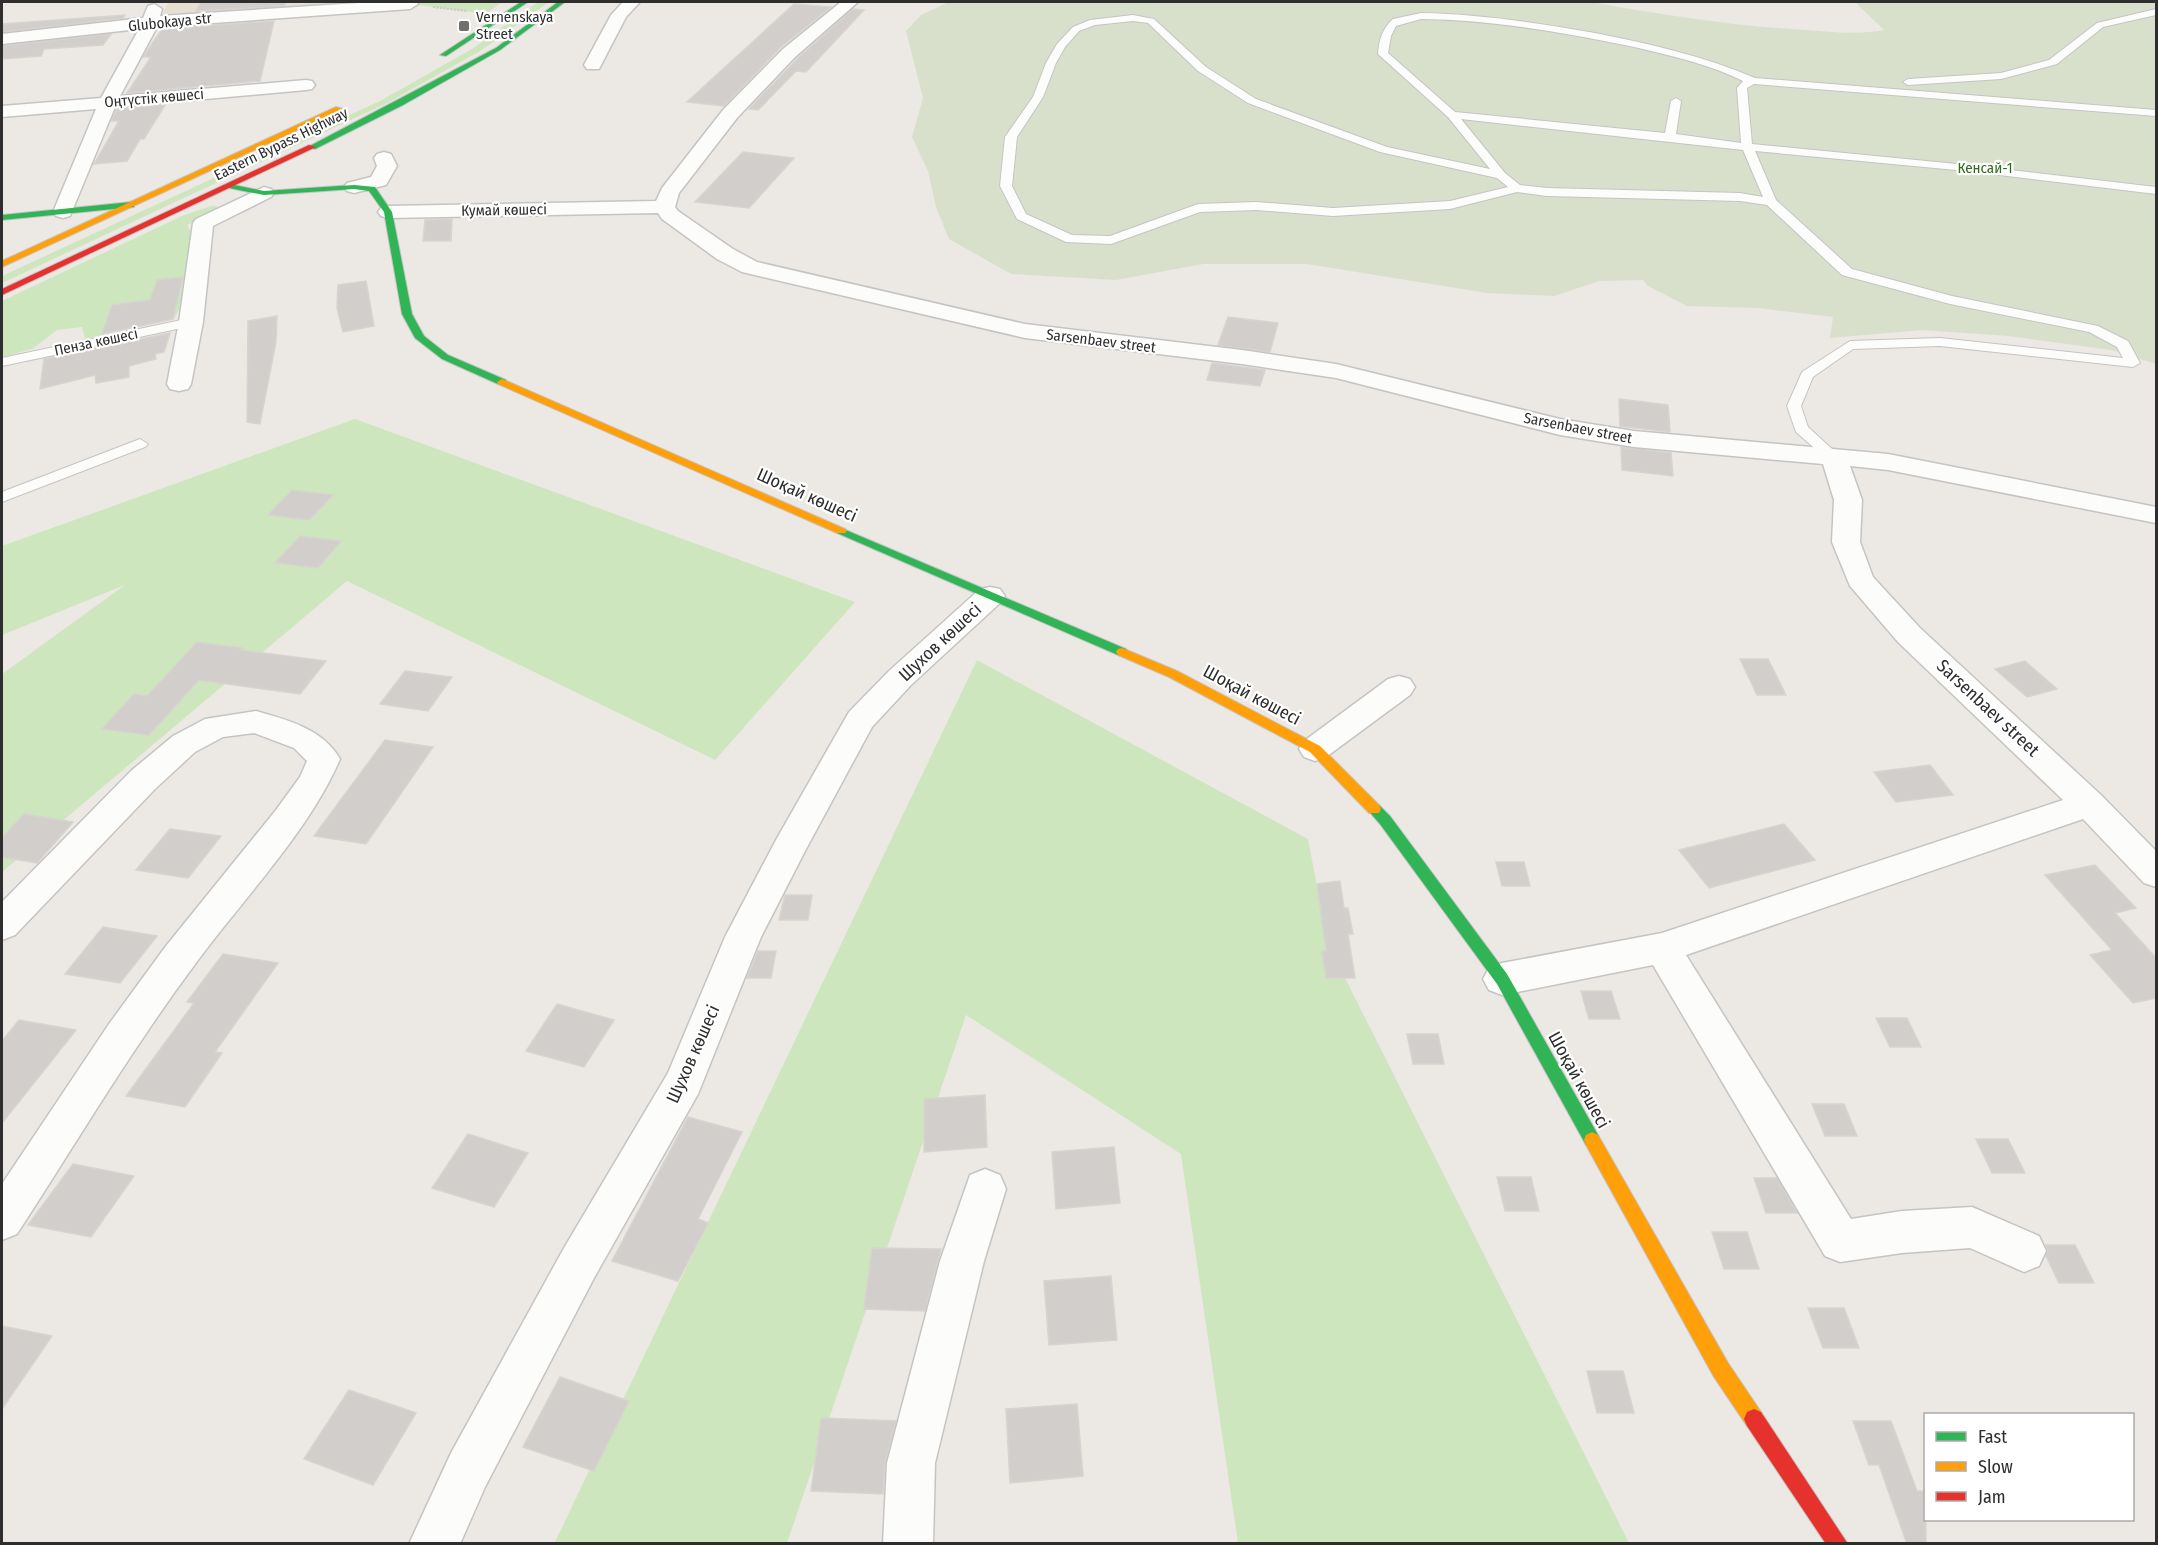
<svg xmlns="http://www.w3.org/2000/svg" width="2158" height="1545" font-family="'Fira Sans Condensed',sans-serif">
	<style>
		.education { fill: #e6e0d3 }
		.green { fill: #cee6be }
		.cemetery { fill: #d8e0cc }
		.building { fill: #d1cecb; stroke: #d7d4d0; stroke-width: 1.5 }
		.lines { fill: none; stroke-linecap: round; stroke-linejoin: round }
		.lane-casing { stroke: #c5c4c5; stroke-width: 2 }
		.street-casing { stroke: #c5c4c5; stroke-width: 3 }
		.fast-casing { stroke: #c5c4c5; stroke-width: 2 }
		.slow-casing { stroke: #c5c4c5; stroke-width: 2 }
		.jam-casing { stroke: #c5c4c5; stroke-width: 2 }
		.path { stroke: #c9c9c8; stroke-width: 2; stroke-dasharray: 2 1.5; stroke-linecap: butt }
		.lane { fill: #fcfcfb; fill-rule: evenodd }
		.street { fill: #fcfcfb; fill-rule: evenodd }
		.fast { fill: #30b455; fill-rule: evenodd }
		.slow { fill: #ff9f0a; fill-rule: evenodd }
		.jam { fill: #e5322d; fill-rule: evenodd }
		.poi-dot { fill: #706f6e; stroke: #fff; stroke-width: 2 }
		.labels { text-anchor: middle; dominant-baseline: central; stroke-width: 4.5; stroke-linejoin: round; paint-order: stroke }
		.far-poi-label { font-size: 15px; fill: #2e2e2e; stroke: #fff; text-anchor: start }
		.far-street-label { font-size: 15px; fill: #2e2e2e; stroke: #fff }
		.far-park-label { font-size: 15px; fill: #2c6e1b; stroke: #fff }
		.street-label { font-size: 18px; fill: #2e2e2e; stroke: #fff }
	</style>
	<rect width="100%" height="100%" fill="#ece8e4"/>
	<polygon class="education" points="168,2 386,2 161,18"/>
	<g class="green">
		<polygon points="413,2 502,2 486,14 410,4"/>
		<polygon points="538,2 549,2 482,50 387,103 2,283 2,276 380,101 472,49"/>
		<polygon points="211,206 217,206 216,210 187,225 192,234 183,302 174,319 85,339 82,327 57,330 32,349 2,357 2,301 182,216"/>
		<polygon points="355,419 855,602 715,760 347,581 2,872 2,674 125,585 2,635 2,546"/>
		<polygon points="977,660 1308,839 1328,944 1629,1543 1238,1543 1181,1154 966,1015 787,1543 554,1544"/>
	</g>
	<path class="cemetery" d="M949,2H1591C1663,15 1733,26 1806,30C1832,32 1859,35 1884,30L1855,2H2156V364L2111,350L2008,336L1922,330L1830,338L1833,317L1758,308L1687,306L1648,286L1643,280L1599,281L1554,296L1487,293L1307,264H1203L1116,280L1011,274L949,239L936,207L928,171L912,137L923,98L906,31L921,15Z"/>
	<g class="building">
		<polygon points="201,2 287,2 284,6 196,11"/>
		<polygon points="794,4 831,7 781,47 724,106 687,102"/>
		<polygon points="853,9 864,10 806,72 796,71 758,110 749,109 797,59"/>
		<polygon points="125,15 123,18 2,32 2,24"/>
		<polygon points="274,21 260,81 127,93 151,57 143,57 162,29"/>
		<polygon points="111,34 103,45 44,49 41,56 2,59 2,46"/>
		<polygon points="165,105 144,139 140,139 127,161 94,164 119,121 111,121 117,109"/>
		<polygon points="743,152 794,158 749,208 695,202"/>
		<polygon points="452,219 451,241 423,241 425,220"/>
		<polygon points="183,277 173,319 102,334 112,305 150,300 157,280"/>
		<polygon points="366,281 374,326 343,332 337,308 338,285"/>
		<polygon points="277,316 276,342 260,424 247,422 248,321"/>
		<polygon points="1228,317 1278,323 1270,352 1218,345"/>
		<polygon points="170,333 164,352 155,354 156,359 129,366 129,377 96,383 95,375 40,389 44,359"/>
		<polygon points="1212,363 1265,370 1260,386 1207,380"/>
		<polygon points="1619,399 1668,405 1670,432 1620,426"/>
		<polygon points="1621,447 1671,453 1673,476 1622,470"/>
		<polygon points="292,490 333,495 309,520 268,515"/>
		<polygon points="300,536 341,541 318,568 275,563"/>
		<polygon points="197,642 242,648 240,650 326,661 300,694 199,680 149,735 102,729 134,694 147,696"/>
		<polygon points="1740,659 1768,659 1786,695 1757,695"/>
		<polygon points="2025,661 2057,689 2027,697 1995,669"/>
		<polygon points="405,671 452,677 428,711 380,704"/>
		<polygon points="385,740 433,747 366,844 314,836"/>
		<polygon points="1930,765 1953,795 1896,802 1874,772"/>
		<polygon points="24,814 73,822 37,863 2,857 2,838"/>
		<polygon points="1784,824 1815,860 1709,888 1679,850"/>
		<polygon points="170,829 221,836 188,878 136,870"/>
		<polygon points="1496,862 1524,862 1530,886 1502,886"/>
		<polygon points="2095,865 2136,908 2115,913 2157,959 2157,998 2133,1003 2090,955 2112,950 2045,875"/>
		<polygon points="1340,881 1344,908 1348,908 1353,934 1348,934 1355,978 1326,978 1322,951 1326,951 1317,884"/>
		<polygon points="785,895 812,895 808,920 779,920"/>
		<polygon points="103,927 157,936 120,983 65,974"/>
		<polygon points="758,951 776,951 771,978 747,978"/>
		<polygon points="223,954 278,963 215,1052 222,1053 185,1107 126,1096 194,1003 187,1002"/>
		<polygon points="1581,991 1611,991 1620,1019 1589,1019"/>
		<polygon points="557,1004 614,1020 584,1067 526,1051"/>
		<polygon points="1876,1018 1907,1018 1921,1047 1890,1047"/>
		<polygon points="19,1020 76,1030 2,1123 2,1041"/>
		<polygon points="1407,1034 1438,1034 1444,1064 1413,1064"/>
		<polygon points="985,1095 987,1147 924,1152 924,1099"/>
		<polygon points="1812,1104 1844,1104 1857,1136 1825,1136"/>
		<polygon points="688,1117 742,1132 698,1219 708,1223 678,1281 612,1261"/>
		<polygon points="468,1134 528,1153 494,1207 432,1188"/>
		<polygon points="1976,1139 2008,1139 2025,1173 1992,1173"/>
		<polygon points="1114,1147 1120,1203 1056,1209 1052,1152"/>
		<polygon points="73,1164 134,1176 91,1237 28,1225"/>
		<polygon points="1497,1177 1531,1177 1539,1211 1505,1211"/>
		<polygon points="1754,1178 1777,1178 1797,1213 1766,1213"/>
		<polygon points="1712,1232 1747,1232 1759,1269 1724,1269"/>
		<polygon points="2046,1245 2075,1245 2094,1283 2059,1283 2046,1256 2048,1250"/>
		<polygon points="872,1248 941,1249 925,1311 864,1309"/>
		<polygon points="1111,1276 1117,1340 1049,1345 1044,1281"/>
		<polygon points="1808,1308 1844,1308 1859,1348 1823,1348"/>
		<polygon points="2,1326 52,1336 2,1409"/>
		<polygon points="1587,1371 1623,1371 1634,1413 1597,1413"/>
		<polygon points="560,1377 629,1401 594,1471 523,1447"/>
		<polygon points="349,1390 416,1413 373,1485 304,1459"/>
		<polygon points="1077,1404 1083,1476 1010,1483 1006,1409"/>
		<polygon points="821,1418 896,1421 885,1462 883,1494 811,1491"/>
		<polygon points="1853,1421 1891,1421 1917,1491 1926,1491 1926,1544 1907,1544 1879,1465 1869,1465"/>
	</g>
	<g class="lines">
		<defs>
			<g id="lane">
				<polygon points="2156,9 2156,15 2103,27 2057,64 2001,79 1908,85 1903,82 1908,79 2001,73 2049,60 2097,23"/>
				<path d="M1421,13C1480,14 1537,23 1595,33C1650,44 1704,56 1755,78L2156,110V116L1754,84L1747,88L1752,144L1967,165L2156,187V194L1967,171L1755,151L1776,200L1852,269L1952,296L2098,326L2128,341L2140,363L2133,367L1940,346L1853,349L1813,377L1801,406L1808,427L1842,458L1834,463L1829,461L1796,432L1787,406L1802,372L1850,341L1940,338L2123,358L2117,347L2089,332L1950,304L1842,275L1767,205L1740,201L1547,196L1517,192L1450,209L1333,216L1256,210L1200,212L1111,244L1066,242L1017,219L1000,186L1005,137L1033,97L1046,63L1057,44L1073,27L1090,20L1133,15L1154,19L1206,67L1256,99L1387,147L1490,169L1448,117L1378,54C1379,40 1382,29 1393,19ZM1421,19C1493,20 1564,32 1634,47C1672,56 1709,64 1743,81L1737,88L1741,143L1676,134L1681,101L1676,98L1671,101L1665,133L1455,112L1388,53L1391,36L1396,26ZM1133,21L1148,23L1198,71L1248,103L1380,152L1497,178L1508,187L1450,201L1333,208L1256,202L1198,204L1110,236L1072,235L1026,214L1012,186L1017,137L1043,97L1056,63L1065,47L1079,31L1095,25ZM1461,119L1743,150L1763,197L1740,193L1547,188L1520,185L1505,173Z"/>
				<polygon points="191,318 196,319 198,322 196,325 2,366 2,358"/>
				<polygon points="140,439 148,444 145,447 2,502 2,492"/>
			</g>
			<g id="street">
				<polygon points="373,2 416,2 418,4 410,9 157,27 120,96 306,80 312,81 315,85 312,89 306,90 115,107 70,216 63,218 56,216 53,212 96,109 2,117 2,106 101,98 139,29 2,44 2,34 143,18 148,6 154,4 162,9 160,16"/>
				<polygon points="623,2 640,2 626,17 599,69 587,69 584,65 611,15"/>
				<polygon points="841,2 858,2 795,57 737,118 679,193 675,207 678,211 733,249 757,262 1025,324 1242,350 1336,364 1560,419 1634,431 1888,454 2156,507 2156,523 1888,470 1850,466 1862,500 1860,542 1873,577 1920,628 2101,795 2156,851 2156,887 2144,883 2083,819 1686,955 1851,1219 1902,1211 1972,1207 2039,1236 2046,1251 2039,1266 2024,1272 1970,1248 1902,1253 1840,1262 1825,1256 1653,965 1502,995 1489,990 1483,979 1489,968 1502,963 1662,933 2063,800 1898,642 1850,586 1832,542 1834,500 1823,464 1634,447 1560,435 1336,378 1242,364 1025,338 742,272 717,259 662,219 658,213 388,218 381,216 378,212 381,208 388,206 656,201 662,188 723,110 783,49"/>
				<polygon points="384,152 391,154 397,166 386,185 354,193 347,191 344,187 347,183 371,177 377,166 374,158 377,154"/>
				<polygon points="264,187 271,189 274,193 271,197 213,226 203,322 191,384 188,389 179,391 170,389 167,384 179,322 193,223 196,219"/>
				<polygon points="990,587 1000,589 1005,596 1000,603 911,685 872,727 805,851 761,937 698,1094 594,1278 485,1487 460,1544 409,1544 451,1453 564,1248 668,1073 725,937 776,840 849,712 889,671 980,589"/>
				<polygon points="1399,676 1410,679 1415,687 1410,695 1326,757 1315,761 1304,757 1299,749 1304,741 1388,679"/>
				<path d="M256,711C288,720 323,729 340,759C309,832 240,902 193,967C129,1053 75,1145 17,1234L2,1240V1184L109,1024L166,946L276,810L300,777L307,761L294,748L254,733L223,737L195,752L155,789L15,935L2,940V902L131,771L173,736L205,719Z"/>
				<polygon points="985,1169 1000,1175 1006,1189 984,1261 935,1463 933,1544 883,1544 887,1463 940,1261 970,1175"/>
			</g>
			<g id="fast">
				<polygon points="521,2 528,2 446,56 440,55"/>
				<polygon points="558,2 565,2 500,50 403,105 315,149 308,147 496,48"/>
				<polygon points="229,184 264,191 354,185 375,187 392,212 412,314 424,336 448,355 506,380 506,384 498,384 442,359 415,338 402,314 384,212 369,191 354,189 264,195 229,188"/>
				<polygon points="131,202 134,203 134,207 2,220 2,215"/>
				<polygon points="841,528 1126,649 1128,652 1122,656 1118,655 837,533 837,529"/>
				<polygon points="1374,804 1379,805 1390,816 1507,974 1598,1135 1600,1140 1598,1145 1592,1148 1586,1145 1497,984 1380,824 1367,809 1369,805"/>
			</g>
			<g id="slow">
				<polygon points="336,107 343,109 2,267 2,261"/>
				<polygon points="502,379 845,529 847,531 845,533 837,533 498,384 497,382"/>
				<polygon points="1122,648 1177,671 1320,746 1379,805 1381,809 1379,813 1369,813 1310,752 1169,677 1118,655 1116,652 1118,649"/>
				<polygon points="1592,1132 1598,1135 1728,1363 1761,1412 1764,1419 1761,1426 1754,1429 1747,1426 1714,1377 1586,1145 1584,1140 1586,1135"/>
			</g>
			<g id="jam">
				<polygon points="309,145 316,147 2,295 2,289"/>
				<polygon points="1754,1409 1761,1412 1848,1544 1826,1544 1747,1426 1744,1419 1747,1412"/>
			</g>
		</defs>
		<use href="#lane" class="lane-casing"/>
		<use href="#street" class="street-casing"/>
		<use href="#fast" class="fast-casing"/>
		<use href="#slow" class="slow-casing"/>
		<use href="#jam" class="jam-casing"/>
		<polyline class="path" points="433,7 467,11"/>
		<use href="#lane" class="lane"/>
		<use href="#street" class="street"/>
		<use href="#fast" class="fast"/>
		<use href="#slow" class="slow"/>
		<use href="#jam" class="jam"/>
	</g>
	<rect class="poi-dot" x="458" y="20" width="12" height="12" rx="3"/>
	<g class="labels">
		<g class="far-poi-label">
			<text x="476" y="17">Vernenskaya<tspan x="476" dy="17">Street</tspan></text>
		</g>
		<g class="far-street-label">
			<text transform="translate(170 22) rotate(-6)">Glubokaya str</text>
			<text transform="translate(154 98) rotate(-5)">Оңтүстік көшесі</text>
			<text transform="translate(281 144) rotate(-26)">Eastern Bypass Highway</text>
			<text transform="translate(504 210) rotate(-1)">Кумай көшесі</text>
			<text transform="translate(1101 341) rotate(7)">Sarsenbaev street</text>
			<text transform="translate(96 342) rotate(-12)">Пенза көшесі</text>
			<text transform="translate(1578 428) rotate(11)">Sarsenbaev street</text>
		</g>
		<g class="far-park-label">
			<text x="1985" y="168">Кенсай-1</text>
		</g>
		<g class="street-label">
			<text transform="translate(807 495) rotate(24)">Шоқай көшесі</text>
			<text transform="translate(940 642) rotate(-43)">Шухов көшесі</text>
			<text transform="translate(1252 695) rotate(28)">Шоқай көшесі</text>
			<text transform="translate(1988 708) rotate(43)">Sarsenbaev street</text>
			<text transform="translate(693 1054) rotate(-66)">Шухов көшесі</text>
			<text transform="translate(1579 1080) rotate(61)">Шоқай көшесі</text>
		</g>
	</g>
	<rect width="2158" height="1545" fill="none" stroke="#2e2e2e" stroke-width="6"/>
	<rect x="1924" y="1413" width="210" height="108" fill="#ffffff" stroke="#ababab" stroke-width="1.5"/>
	<rect x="1936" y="1432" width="30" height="9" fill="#30b455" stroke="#ababab" stroke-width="1.5"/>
	<text x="1978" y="1443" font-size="18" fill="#2e2e2e">Fast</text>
	<rect x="1936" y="1462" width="30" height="9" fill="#ff9f0a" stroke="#ababab" stroke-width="1.5"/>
	<text x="1978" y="1473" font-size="18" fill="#2e2e2e">Slow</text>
	<rect x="1936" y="1492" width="30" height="9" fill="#e5322d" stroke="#ababab" stroke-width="1.5"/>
	<text x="1978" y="1503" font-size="18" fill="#2e2e2e">Jam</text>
</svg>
